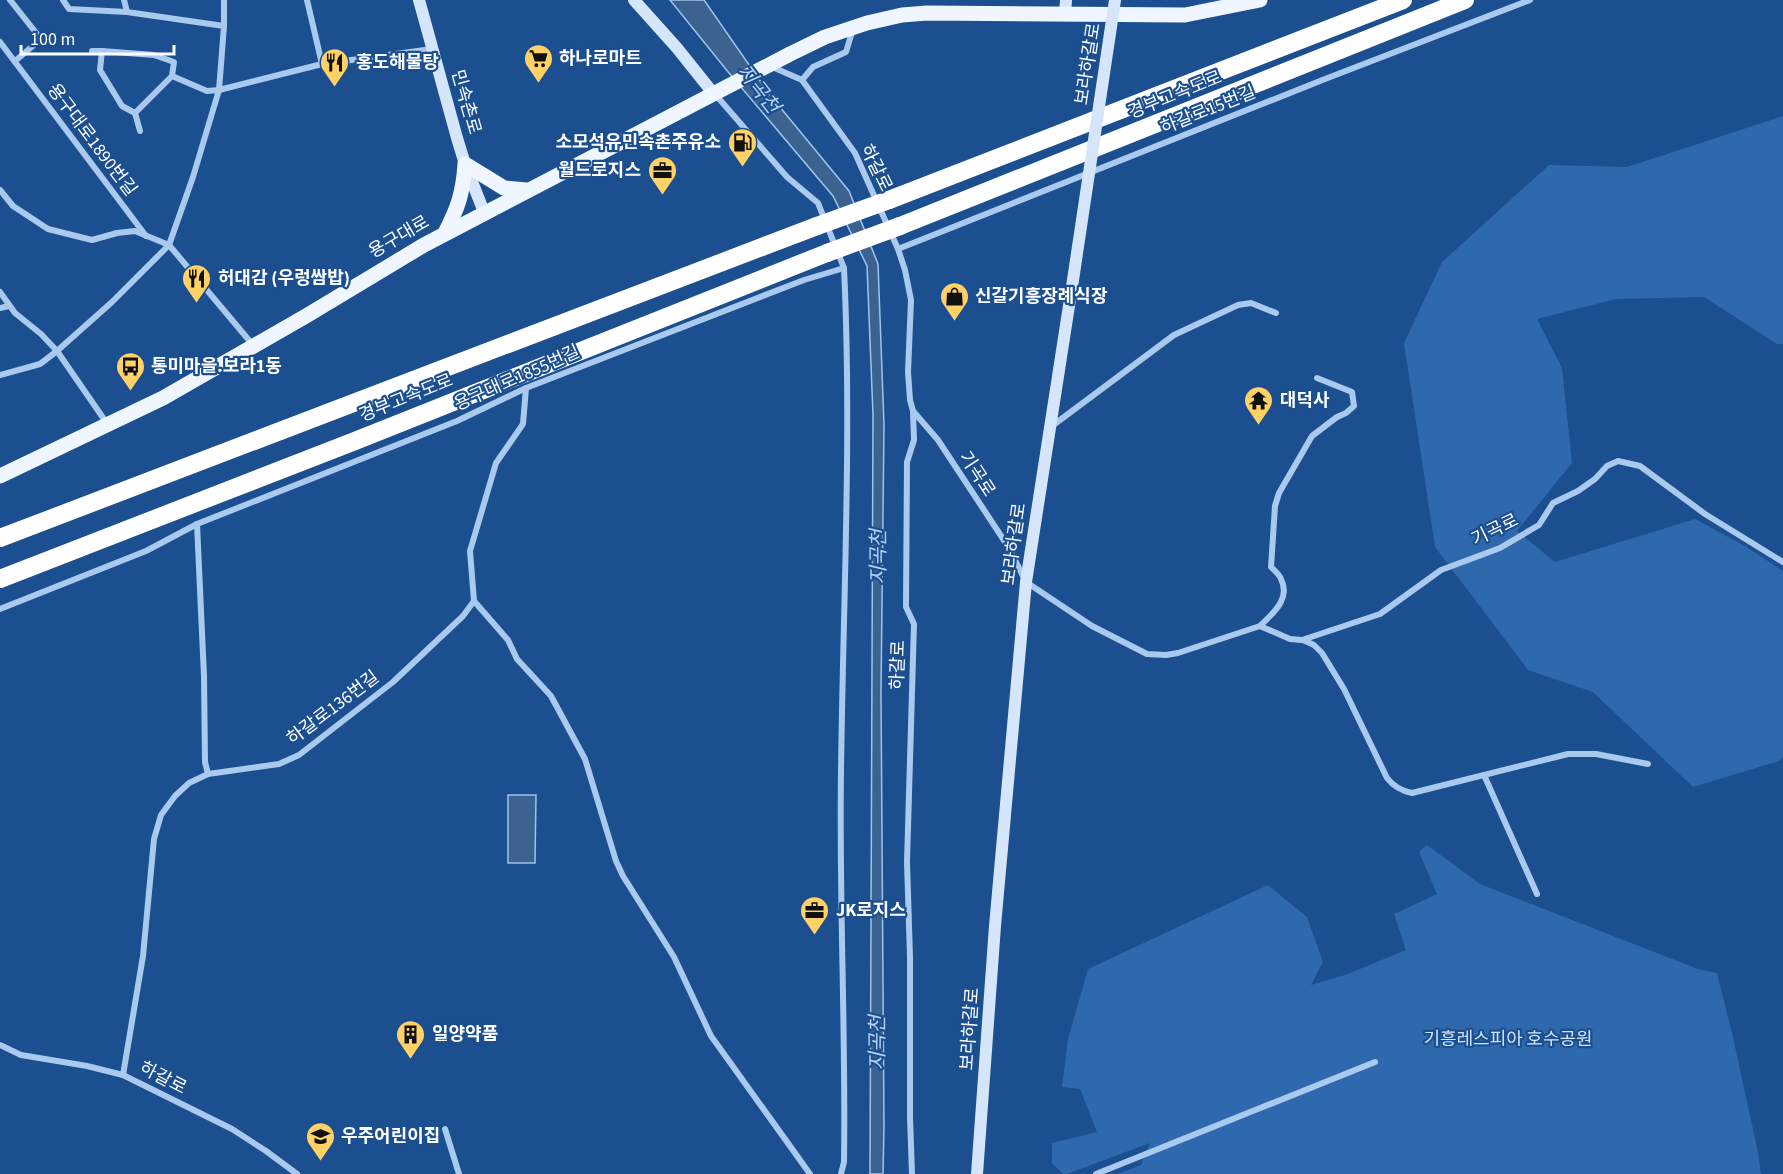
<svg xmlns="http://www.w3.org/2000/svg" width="1783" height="1174" font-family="'Source Sans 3','Noto Sans KR',sans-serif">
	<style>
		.green { fill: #2e69ad }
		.water { fill: #3c6290; stroke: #9cc4f0; stroke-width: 1.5 }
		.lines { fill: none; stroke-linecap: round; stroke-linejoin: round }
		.street { stroke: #a9c9ee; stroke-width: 6 }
		.secondary { stroke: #d6e6fa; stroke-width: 12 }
		.primary { stroke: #f0f6ff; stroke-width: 15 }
		.highway { stroke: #fff; stroke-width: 18 }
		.secondary-bridge { stroke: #d6e6fa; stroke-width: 12 }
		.highway-bridge { stroke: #fff; stroke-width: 18 }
		.labels { text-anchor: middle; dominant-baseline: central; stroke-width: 4.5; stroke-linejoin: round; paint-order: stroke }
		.poi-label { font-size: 18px; font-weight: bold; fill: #fff; stroke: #1b4f8f; text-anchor: start }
		.street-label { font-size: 18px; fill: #fff; stroke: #1b4f8f }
		.park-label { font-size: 18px; fill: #cfe3fa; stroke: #1b4f8f }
		.water-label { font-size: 20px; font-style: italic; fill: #b5d3f5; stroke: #1b4f8f }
	</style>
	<rect width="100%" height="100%" fill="#1b4f8f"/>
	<g class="green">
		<polygon points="1783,116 1783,344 1777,344 1704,297 1616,299 1537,319 1562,368 1572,463 1517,531 1555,562 1695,519 1745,546 1783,571 1783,757 1779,761 1693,787 1593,692 1528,670 1435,547 1404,343 1442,262 1549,165 1627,167"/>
		<polygon points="1427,845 1480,884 1698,969 1717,973 1732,1033 1758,1152 1761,1174 1118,1174 1141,1165 1150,1143 1067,1174 1063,1174 1052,1163 1052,1143 1097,1132 1080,1089 1062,1087 1068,1039 1088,969 1268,885 1307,917 1323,962 1311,985 1345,975 1406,950 1394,914 1437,894 1419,852"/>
	</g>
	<g class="water">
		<polygon points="670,0 704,0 770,95 849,191 878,264 884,425 881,692 884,1126 883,1174 870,1174 873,415 867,266 833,196 729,73"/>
		<polygon points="508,795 536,795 535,863 508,863"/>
	</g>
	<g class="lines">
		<g class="street">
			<polyline points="10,0 41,39 15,61"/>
			<polyline points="63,0 69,9 127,12"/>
			<polyline points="124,0 127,12 224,26 219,90 322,64"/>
			<polyline points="224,0 224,26"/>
			<polyline points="307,0 322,64 432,49"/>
			<polyline points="0,42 146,236"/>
			<polyline points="92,51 102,51"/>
			<polyline points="770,66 802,80"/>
			<polyline points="802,80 855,153 898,249 905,270 911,300 908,372 910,400 913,411 914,440 907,462 906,607 914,624 907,862 910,957 910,1117 912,1174"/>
			<polyline points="802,80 813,67 846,52 853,29"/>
			<polyline points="135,113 140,131"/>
			<polyline points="0,190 13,206 48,229 92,240 117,233 135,231 169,245 253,345"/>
			<polyline points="898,249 1325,79 1530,0"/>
			<polyline points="0,292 15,313 41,334 57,351 108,425"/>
			<polyline points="0,308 9,306"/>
			<polyline points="0,375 40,364 57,351 112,302 169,245 193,177 219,90 207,91 172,76 135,113 122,106 100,70 102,51 154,55 174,62 172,76"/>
			<polyline points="913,411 938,440 1009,548 1026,582 1092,626 1147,654 1166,655 1178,653 1260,626 1290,639 1302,640 1380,614 1441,570 1500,548 1539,525 1553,503 1578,491 1595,479 1607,466 1618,461 1640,466 1705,514 1783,562"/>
			<polyline points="1052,426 1174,335 1238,305 1251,303 1276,313"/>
			<polyline points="197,524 204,676 205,762 208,774"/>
			<polyline points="474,601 508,640 517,659 551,696 585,759 616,861 623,876 674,957 711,1036 719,1047 810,1174"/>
			<polyline points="0,609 146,551 197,524 457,421 526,388 804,280 844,268 818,203 787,177 714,93"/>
			<path d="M1260,626C1273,613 1291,599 1281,579C1280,575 1274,570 1271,567L1275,506L1279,493L1312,436L1337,417L1346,413L1354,406L1352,392L1317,378"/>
			<path d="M1303,640L1314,645L1322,653L1344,689L1387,778C1394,787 1401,791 1412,793L1568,754H1596L1648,764"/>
			<polyline points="1484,775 1537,894"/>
			<polyline points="0,1045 21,1055 87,1066 123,1075 232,1129 266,1151 297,1174"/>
			<polyline points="123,1075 143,956 154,839 161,815 175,796 189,783 208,774 279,764 299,755 393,682 463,616 474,601 470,551 496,463 523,424 526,388"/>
			<polyline points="445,1129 459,1174"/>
			<path d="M841,1174L844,1162C846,1032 839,902 841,772C843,604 852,436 844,268"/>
			<polyline points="1096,1174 1375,1062"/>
		</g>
		<g class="secondary">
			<polyline points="419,0 457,138 465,164 484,212"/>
			<polyline points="634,0 677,48 713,93"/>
			<polyline points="1065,15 1066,0"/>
			<polyline points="977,1174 995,926 1026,582 1073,280"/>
		</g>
		<g class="primary">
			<path d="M445,233C458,208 463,193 465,164L504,188L526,190"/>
			<polyline points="0,476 163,398 306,316 424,245 790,54 825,37 867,23 902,15 927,13 1185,15 1260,0"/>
		</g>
		<g class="highway">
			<polyline points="889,200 1403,0"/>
			<polyline points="900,226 1465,0"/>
			<polyline points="0,538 817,226"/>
			<polyline points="0,579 355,441 827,253"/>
		</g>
		<polyline class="secondary-bridge" points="1073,280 1115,0"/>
		<g class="highway-bridge">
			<polyline points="817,226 889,200"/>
			<polyline points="827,253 900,226"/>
		</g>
	</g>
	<defs>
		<symbol id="supermarket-pin" viewBox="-11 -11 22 30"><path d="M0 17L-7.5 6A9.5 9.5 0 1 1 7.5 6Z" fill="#ffd166" stroke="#1b4f8f"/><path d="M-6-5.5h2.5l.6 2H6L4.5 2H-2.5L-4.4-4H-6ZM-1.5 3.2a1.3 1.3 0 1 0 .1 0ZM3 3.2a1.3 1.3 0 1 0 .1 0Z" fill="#111"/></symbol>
		<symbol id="restaurant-pin" viewBox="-11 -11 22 30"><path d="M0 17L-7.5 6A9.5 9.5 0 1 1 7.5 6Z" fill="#ffd166" stroke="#1b4f8f"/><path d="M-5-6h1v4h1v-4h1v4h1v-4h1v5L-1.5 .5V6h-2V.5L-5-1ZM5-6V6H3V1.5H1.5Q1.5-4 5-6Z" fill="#111"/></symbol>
		<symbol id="fuel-pin" viewBox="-11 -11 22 30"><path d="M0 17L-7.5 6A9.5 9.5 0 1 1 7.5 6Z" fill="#ffd166" stroke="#1b4f8f"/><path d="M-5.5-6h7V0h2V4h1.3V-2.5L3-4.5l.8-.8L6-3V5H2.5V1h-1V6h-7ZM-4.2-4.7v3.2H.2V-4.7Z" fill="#111"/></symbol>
		<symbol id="office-pin" viewBox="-11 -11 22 30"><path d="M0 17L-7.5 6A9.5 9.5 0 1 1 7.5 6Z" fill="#ffd166" stroke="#1b4f8f"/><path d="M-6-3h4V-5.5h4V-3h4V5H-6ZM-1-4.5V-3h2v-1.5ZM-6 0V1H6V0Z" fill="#111"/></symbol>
		<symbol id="shop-pin" viewBox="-11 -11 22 30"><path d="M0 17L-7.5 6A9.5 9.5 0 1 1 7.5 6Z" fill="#ffd166" stroke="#1b4f8f"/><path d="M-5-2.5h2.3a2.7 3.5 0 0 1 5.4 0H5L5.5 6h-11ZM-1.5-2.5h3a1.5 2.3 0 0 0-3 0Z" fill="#111"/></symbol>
		<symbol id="bus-pin" viewBox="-11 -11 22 30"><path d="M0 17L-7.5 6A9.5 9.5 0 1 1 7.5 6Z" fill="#ffd166" stroke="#1b4f8f"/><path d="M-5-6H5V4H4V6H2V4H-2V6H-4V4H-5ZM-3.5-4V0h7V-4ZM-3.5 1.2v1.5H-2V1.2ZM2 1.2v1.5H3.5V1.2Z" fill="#111"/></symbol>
		<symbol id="temple-pin" viewBox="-11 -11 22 30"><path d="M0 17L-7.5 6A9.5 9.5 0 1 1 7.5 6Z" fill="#ffd166" stroke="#1b4f8f"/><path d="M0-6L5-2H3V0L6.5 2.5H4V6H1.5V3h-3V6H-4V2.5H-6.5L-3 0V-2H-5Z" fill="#111"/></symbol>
		<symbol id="building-pin" viewBox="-11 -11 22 30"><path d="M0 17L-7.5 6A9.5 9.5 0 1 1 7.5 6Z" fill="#ffd166" stroke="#1b4f8f"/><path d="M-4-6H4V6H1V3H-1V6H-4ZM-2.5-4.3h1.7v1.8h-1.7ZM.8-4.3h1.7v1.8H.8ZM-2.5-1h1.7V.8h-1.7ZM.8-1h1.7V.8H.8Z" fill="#111"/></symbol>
		<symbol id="school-pin" viewBox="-11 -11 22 30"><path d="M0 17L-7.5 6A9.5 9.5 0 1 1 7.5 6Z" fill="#ffd166" stroke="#1b4f8f"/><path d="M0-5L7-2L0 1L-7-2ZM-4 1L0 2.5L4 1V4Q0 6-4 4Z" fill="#111"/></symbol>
	</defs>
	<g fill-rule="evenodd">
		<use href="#supermarket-pin" x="522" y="42" width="33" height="45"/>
		<use href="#restaurant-pin" x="318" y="46" width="33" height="45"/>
		<use href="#fuel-pin" x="726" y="126" width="33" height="45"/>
		<use href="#office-pin" x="646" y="154" width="33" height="45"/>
		<use href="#restaurant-pin" x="180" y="262" width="33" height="45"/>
		<use href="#shop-pin" x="938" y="280" width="33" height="45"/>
		<use href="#bus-pin" x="114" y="350" width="33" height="45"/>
		<use href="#temple-pin" x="1242" y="384" width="33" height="45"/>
		<use href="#office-pin" x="798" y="894" width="33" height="45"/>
		<use href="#building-pin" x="394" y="1018" width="33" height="45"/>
		<use href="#school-pin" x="304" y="1120" width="33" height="45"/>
	</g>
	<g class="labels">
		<g class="poi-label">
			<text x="559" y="58">하나로마트</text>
			<text x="356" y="62">홍도해물탕</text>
			<text x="721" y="142" text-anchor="end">소모석유민속촌주유소</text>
			<text x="641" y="170" text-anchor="end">월드로지스</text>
			<text x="218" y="278">허대감 (우렁쌈밥)</text>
			<text x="975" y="296">신갈기흥장례식장</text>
			<text x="151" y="366">통미마을.보라1동</text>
			<text x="1280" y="400">대덕사</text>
			<text x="836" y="910">JK로지스</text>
			<text x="432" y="1034">일양약품</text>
			<text x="341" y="1136">우주어린이집</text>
		</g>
		<g class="street-label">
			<text transform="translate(1088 64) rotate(-81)">보라하갈로</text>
			<text transform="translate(1175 95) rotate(-22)">경부고속도로</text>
			<text transform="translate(466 102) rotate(74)">민속촌로</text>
			<text transform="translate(1208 110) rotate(-22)">하갈로15번길</text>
			<text transform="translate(92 140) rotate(53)">용구대로1890번길</text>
			<text transform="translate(876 168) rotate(64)">하갈로</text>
			<text transform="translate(399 237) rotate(-30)">용구대로</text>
			<text transform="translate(517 378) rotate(-24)">용구대로1855번길</text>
			<text transform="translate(406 398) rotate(-22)">경부고속도로</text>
			<text transform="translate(977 474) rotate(57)">기곡로</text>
			<text transform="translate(1495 530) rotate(-26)">기곡로</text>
			<text transform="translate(1014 544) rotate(-82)">보라하갈로</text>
			<text transform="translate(898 665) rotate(-88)">하갈로</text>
			<text transform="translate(333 708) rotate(-37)">하갈로136번길</text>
			<text transform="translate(970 1029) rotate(-86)">보라하갈로</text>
			<text transform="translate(163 1078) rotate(27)">하갈로</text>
		</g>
		<g class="park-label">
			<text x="1508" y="1039">기흥레스피아 호수공원</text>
		</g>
		<g class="water-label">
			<text transform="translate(758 89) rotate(52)">지곡천</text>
			<text transform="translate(879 557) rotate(-90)">지곡천</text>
			<text transform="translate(878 1043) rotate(-90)">지곡천</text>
		</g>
	</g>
	<path d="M21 45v9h153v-9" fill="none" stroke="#ffffff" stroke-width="3"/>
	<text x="30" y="45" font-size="18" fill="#ffffff" stroke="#1b4f8f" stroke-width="4.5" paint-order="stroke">100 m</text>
</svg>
